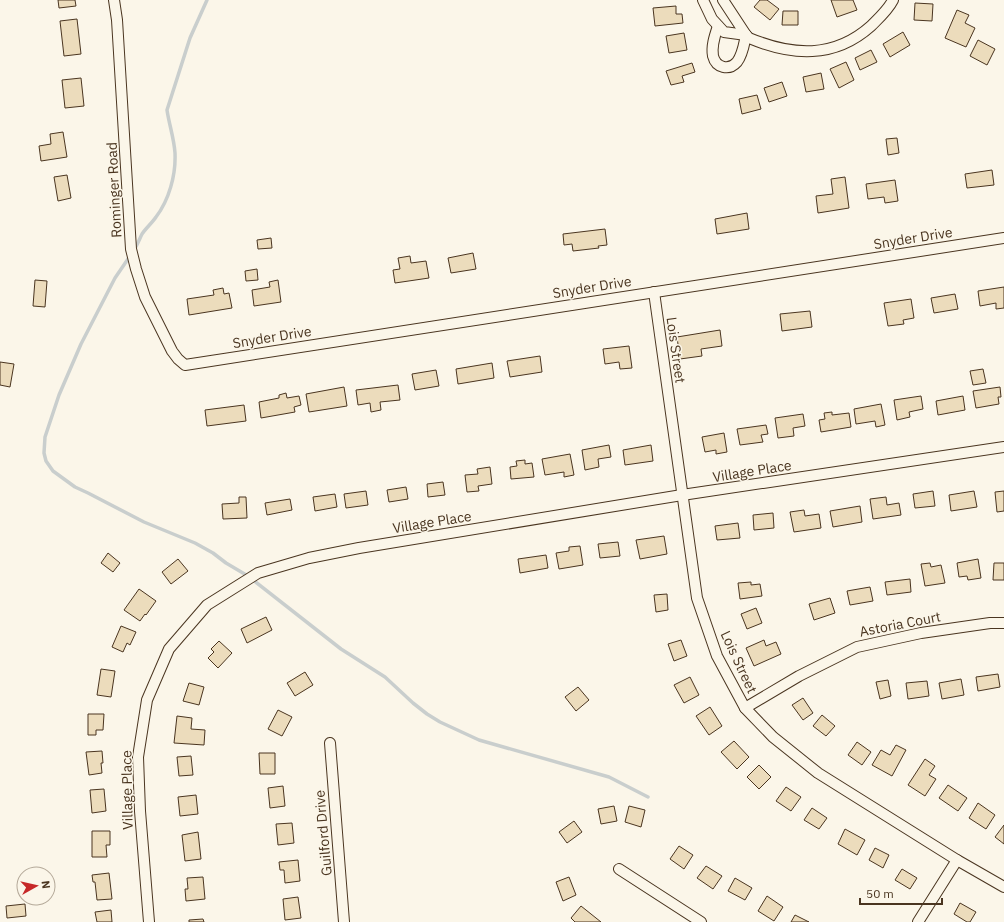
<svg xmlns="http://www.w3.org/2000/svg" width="1004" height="922" font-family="'IBM Plex Sans',sans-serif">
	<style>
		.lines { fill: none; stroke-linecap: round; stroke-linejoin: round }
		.stream { stroke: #c9cecd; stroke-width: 3.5 }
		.building { fill: #ecdcbc; stroke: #4a3520 }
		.street-casing { stroke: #4a3520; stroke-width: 12 }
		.street { stroke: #fbf6e9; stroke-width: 10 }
		.labels { text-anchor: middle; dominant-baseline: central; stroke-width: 3; stroke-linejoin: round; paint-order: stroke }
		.street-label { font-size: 14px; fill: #4a3520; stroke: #fbf6e9 }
	</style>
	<rect width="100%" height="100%" fill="#fbf6e9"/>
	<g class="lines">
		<g class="stream">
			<path d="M133,251C137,246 139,240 142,234C146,228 152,223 156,217C169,200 176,175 175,153C174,138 169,124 167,110L190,38L207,0"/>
			<polyline points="130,256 115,278 81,344 59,395 45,437 44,453 46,461 53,471 75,487 88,493 144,522 195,543 213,553 226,563 248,576 341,649 385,677 413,703 427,714 440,722 479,740 609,777 648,797"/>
		</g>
	</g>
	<g class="building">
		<polygon points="58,0 75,0 76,6 59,8"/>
		<polygon points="760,0 767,0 779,9 770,20 754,7"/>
		<polygon points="831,0 853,0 857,10 837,17"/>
		<polygon points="915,3 933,4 932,21 914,20"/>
		<polygon points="676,6 676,14 682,14 683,23 655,26 653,8"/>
		<polygon points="957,10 969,15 965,23 975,28 966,47 945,38"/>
		<polygon points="783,11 798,11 798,25 782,25"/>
		<polygon points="77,19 81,54 64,56 60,21"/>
		<polygon points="903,32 910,45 890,57 883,44"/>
		<polygon points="684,33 687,50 669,53 666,36"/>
		<polygon points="978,40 995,49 987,65 970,56"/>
		<polygon points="871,50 877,62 860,70 855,58"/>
		<polygon points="846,62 854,80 839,88 830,69"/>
		<polygon points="692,63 695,72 682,76 684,82 671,85 666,71"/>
		<polygon points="821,73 824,89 806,92 803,77"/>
		<polygon points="81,78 84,106 65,108 62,80"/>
		<polygon points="782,82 787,96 769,102 764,88"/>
		<polygon points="757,95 761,109 742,114 739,99"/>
		<polygon points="63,132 67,157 41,161 39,146 51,144 50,134"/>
		<polygon points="897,138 899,153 888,155 886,139"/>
		<polygon points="992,170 994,185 967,188 965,174"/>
		<polygon points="67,175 71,198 58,201 54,177"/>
		<polygon points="845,177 849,208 818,213 816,196 833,194 831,179"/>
		<polygon points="895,180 898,201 885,203 884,197 868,199 866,184"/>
		<polygon points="747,213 749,229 717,234 715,219"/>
		<polygon points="605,229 607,245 598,246 599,248 573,251 572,244 564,245 563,234"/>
		<polygon points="271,238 272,248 258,249 257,240"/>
		<polygon points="473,253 476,269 451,273 448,258"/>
		<polygon points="410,256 411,263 426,261 429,278 395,283 393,270 400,269 398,258"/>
		<polygon points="257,269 258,280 246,281 245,271"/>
		<polygon points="35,280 47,281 45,307 33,306"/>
		<polygon points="278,280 281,302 254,306 252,290 270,287 269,282"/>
		<polygon points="1004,287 1004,308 996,309 996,303 980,306 978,291"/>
		<polygon points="223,288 224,294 229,293 232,308 189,315 187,299 214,295 213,290"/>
		<polygon points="955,294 958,309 934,313 931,298"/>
		<polygon points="911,299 914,318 903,320 904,324 888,326 884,303"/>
		<polygon points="810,311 812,327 782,331 780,314"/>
		<polygon points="720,330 722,346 701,349 702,356 680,359 677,337"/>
		<polygon points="629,346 632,368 620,369 619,362 605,364 603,349"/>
		<polygon points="540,356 542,372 510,377 507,361"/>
		<polygon points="0,362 14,364 10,387 0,385"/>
		<polygon points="492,363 494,378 458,384 456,369"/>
		<polygon points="983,369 986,383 973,385 970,371"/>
		<polygon points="436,370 439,386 415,390 412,374"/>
		<polygon points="398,385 400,400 380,402 381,410 371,412 370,403 358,405 356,390"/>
		<polygon points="344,387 347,406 309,412 306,394"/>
		<polygon points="1000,387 1001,397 998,397 999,404 976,408 973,391"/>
		<polygon points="286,393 287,398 299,396 301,405 294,407 295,412 261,418 259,402 279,398 279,395"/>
		<polygon points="921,396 923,409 909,412 910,417 897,420 894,400"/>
		<polygon points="963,396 965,410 938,415 936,401"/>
		<polygon points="881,404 885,425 876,427 875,421 856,424 854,409"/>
		<polygon points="244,405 246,421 207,426 205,410"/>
		<polygon points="832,412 832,415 849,413 851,427 821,432 819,420 825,419 824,413"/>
		<polygon points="803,414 805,426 793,428 794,436 778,438 775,418"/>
		<polygon points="766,425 768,434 761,435 763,442 740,445 737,429"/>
		<polygon points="724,433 727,452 716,454 716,450 705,452 702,437"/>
		<polygon points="609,445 611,457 598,459 599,467 585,470 582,450"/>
		<polygon points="651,445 653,461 625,465 623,450"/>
		<polygon points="570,454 574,475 564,477 564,472 545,475 542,459"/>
		<polygon points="525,460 525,464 532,463 534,477 511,479 510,467 517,466 516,461"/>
		<polygon points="490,467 492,484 478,486 479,491 467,492 465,475 478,474 477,469"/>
		<polygon points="443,482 445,495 428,497 427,484"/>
		<polygon points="406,487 408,499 389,502 387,490"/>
		<polygon points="366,491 368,505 346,508 344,494"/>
		<polygon points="933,491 935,506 915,508 913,494"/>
		<polygon points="974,491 977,507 951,511 949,495"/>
		<polygon points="1004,491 1004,511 997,512 995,492"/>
		<polygon points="335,494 337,507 315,511 313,497"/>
		<polygon points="239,497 246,497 247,518 223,519 222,504 239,503"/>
		<polygon points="886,497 887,505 899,503 901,515 873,519 870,499"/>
		<polygon points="290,499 292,510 267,515 265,503"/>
		<polygon points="860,506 862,522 833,527 830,511"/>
		<polygon points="804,510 805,516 819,514 821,528 794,532 790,512"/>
		<polygon points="773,513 774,528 754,530 753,515"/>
		<polygon points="738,523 740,538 717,540 715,526"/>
		<polygon points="664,536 667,554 640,559 636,540"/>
		<polygon points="618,542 620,556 600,558 598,544"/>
		<polygon points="580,546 583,565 559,569 556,553 569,551 569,547"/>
		<polygon points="108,553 120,563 113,572 101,563"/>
		<polygon points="546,555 548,568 520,573 518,559"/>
		<polygon points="178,559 188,571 171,584 162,572"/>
		<polygon points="978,559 981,578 968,580 967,576 959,577 957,563"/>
		<polygon points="930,563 931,567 941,565 945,583 925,586 921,564"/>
		<polygon points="994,563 1004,563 1004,580 993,580"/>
		<polygon points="910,579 911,592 887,595 885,582"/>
		<polygon points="751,582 751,585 760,584 762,596 740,599 738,583"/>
		<polygon points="870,587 873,601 850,605 847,591"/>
		<polygon points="139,589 156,601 146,615 145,614 140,621 124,610"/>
		<polygon points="667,594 668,610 656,612 654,595"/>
		<polygon points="830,598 835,613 814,620 809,604"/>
		<polygon points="756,608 762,623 747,629 741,614"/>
		<polygon points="266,617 272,630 247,643 241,629"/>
		<polygon points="121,626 136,632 130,645 127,643 123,652 112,647"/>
		<polygon points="681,640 687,656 674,661 668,644"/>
		<polygon points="764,640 766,646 776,642 781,654 754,666 746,648"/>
		<polygon points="219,641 232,653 218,668 208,658 214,652 211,649"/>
		<polygon points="101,669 115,671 111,697 97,695"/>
		<polygon points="305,672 313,685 295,696 287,683"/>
		<polygon points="998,674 1000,687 978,691 976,677"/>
		<polygon points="690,677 699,695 684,703 674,685"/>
		<polygon points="961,679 964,695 942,699 939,683"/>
		<polygon points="888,680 891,696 880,699 876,682"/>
		<polygon points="927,681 929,696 908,699 906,683"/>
		<polygon points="189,683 204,687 199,705 183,701"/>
		<polygon points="578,687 589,700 576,711 565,697"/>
		<polygon points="803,698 813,713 803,720 792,705"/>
		<polygon points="710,707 722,726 709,735 696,716"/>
		<polygon points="278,710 292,717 282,736 268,729"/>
		<polygon points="88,714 104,714 103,730 96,730 96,735 88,735"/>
		<polygon points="822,715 835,726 826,736 813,726"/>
		<polygon points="177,716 192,718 191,729 205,730 204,745 174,743"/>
		<polygon points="734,741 749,757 737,769 721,752"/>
		<polygon points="857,742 871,752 862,765 848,755"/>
		<polygon points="896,745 906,750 892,776 872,765 881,750 890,755"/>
		<polygon points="102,751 103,763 101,763 102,773 89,775 86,752"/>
		<polygon points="259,753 275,753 275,774 260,774"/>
		<polygon points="191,756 193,775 179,776 177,757"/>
		<polygon points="925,759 935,766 929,775 936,779 925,796 908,785"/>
		<polygon points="759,765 771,777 759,789 747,777"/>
		<polygon points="948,785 967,798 958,811 939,798"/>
		<polygon points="283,786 285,806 270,808 268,788"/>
		<polygon points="786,787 801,797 791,811 776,801"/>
		<polygon points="104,789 106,811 92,813 90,790"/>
		<polygon points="196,795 198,814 180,816 178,797"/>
		<polygon points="978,803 995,815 986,829 969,818"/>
		<polygon points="614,806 617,821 601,824 598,809"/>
		<polygon points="629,806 645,810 641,827 625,822"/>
		<polygon points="812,808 827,818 819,829 804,820"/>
		<polygon points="574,821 582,832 567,843 559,832"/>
		<polygon points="292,823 294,843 278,845 276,824"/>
		<polygon points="1004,825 1004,844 995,837"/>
		<polygon points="845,829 865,840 857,855 838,844"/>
		<polygon points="92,831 110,831 110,845 106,845 107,857 92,857"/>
		<polygon points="198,832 201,859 185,861 182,835"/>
		<polygon points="679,846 693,855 684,869 670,859"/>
		<polygon points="875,848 889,855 883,868 869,860"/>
		<polygon points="298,860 300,881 285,883 284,870 280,870 279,862"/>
		<polygon points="706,866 722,876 713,889 697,878"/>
		<polygon points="902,869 917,878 910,889 895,880"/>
		<polygon points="109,873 112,899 97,900 95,882 93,882 92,875"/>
		<polygon points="203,877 205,899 186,901 185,889 188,889 187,878"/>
		<polygon points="569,877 576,895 563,901 556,882"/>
		<polygon points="735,878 752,888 745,900 728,891"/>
		<polygon points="767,896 783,907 774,921 758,911"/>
		<polygon points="298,897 301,918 285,920 283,899"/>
		<polygon points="960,903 976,912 970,922 967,922 954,914"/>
		<polygon points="25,904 26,916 7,918 6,906"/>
		<polygon points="581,906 601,922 575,922 571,918"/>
		<polygon points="111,910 112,922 97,922 95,912"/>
		<polygon points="795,915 809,922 791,922"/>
		<polygon points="203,919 204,922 189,922 189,920"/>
	</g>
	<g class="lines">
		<defs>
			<g id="street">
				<polyline points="114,0 117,20 131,249 136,269 145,297 172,351 178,359 185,365 1004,238"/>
				<polyline points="703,0 712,19 724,32 746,35"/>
				<path d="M723,0L746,35L749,38C792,56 834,59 871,26C879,18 888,10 893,0"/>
				<path d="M718,26C715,35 711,46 713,56C716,68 729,71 737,62C743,54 744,44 746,35"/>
				<polyline points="654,292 697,598 717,656 745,708 773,737 818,773 957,860 1004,887"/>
				<polyline points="745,708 799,676 857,647 921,633 990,623 1004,623"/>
				<polyline points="330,743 344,922"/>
				<polyline points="619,869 701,922"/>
				<polyline points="149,922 140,811 138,757 147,700 169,649 207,605 258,573 309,558 359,548 682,495 1004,447"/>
				<polyline points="918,922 957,860"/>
			</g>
		</defs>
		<use href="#street" class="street-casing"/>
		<use href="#street" class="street"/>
	</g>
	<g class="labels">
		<g class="street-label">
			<text transform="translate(114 190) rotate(-93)">Rominger Road</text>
			<text transform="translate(913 238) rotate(-9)">Snyder Drive</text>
			<text transform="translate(592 287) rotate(-9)">Snyder Drive</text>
			<text transform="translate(272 337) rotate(-9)">Snyder Drive</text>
			<text transform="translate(676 350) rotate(82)">Lois Street</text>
			<text transform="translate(752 471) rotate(-9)">Village Place</text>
			<text transform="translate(432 522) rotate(-9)">Village Place</text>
			<text transform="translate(900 624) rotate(-11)">Astoria Court</text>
			<text transform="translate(739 662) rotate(65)">Lois Street</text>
			<text transform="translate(127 790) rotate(-91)">Village Place</text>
			<text transform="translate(323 833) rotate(-95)">Guilford Drive</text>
		</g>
	</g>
	<g transform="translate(36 886) rotate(82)"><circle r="19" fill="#fbf6e9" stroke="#b4a999"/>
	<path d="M0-3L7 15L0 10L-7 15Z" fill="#c62828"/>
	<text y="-6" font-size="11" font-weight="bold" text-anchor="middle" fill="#4a3520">N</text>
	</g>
	<path d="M860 898v6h82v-6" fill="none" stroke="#4a3520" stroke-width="2"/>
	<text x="866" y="898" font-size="12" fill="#4a3520" stroke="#fbf6e9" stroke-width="3" paint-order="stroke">50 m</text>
</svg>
